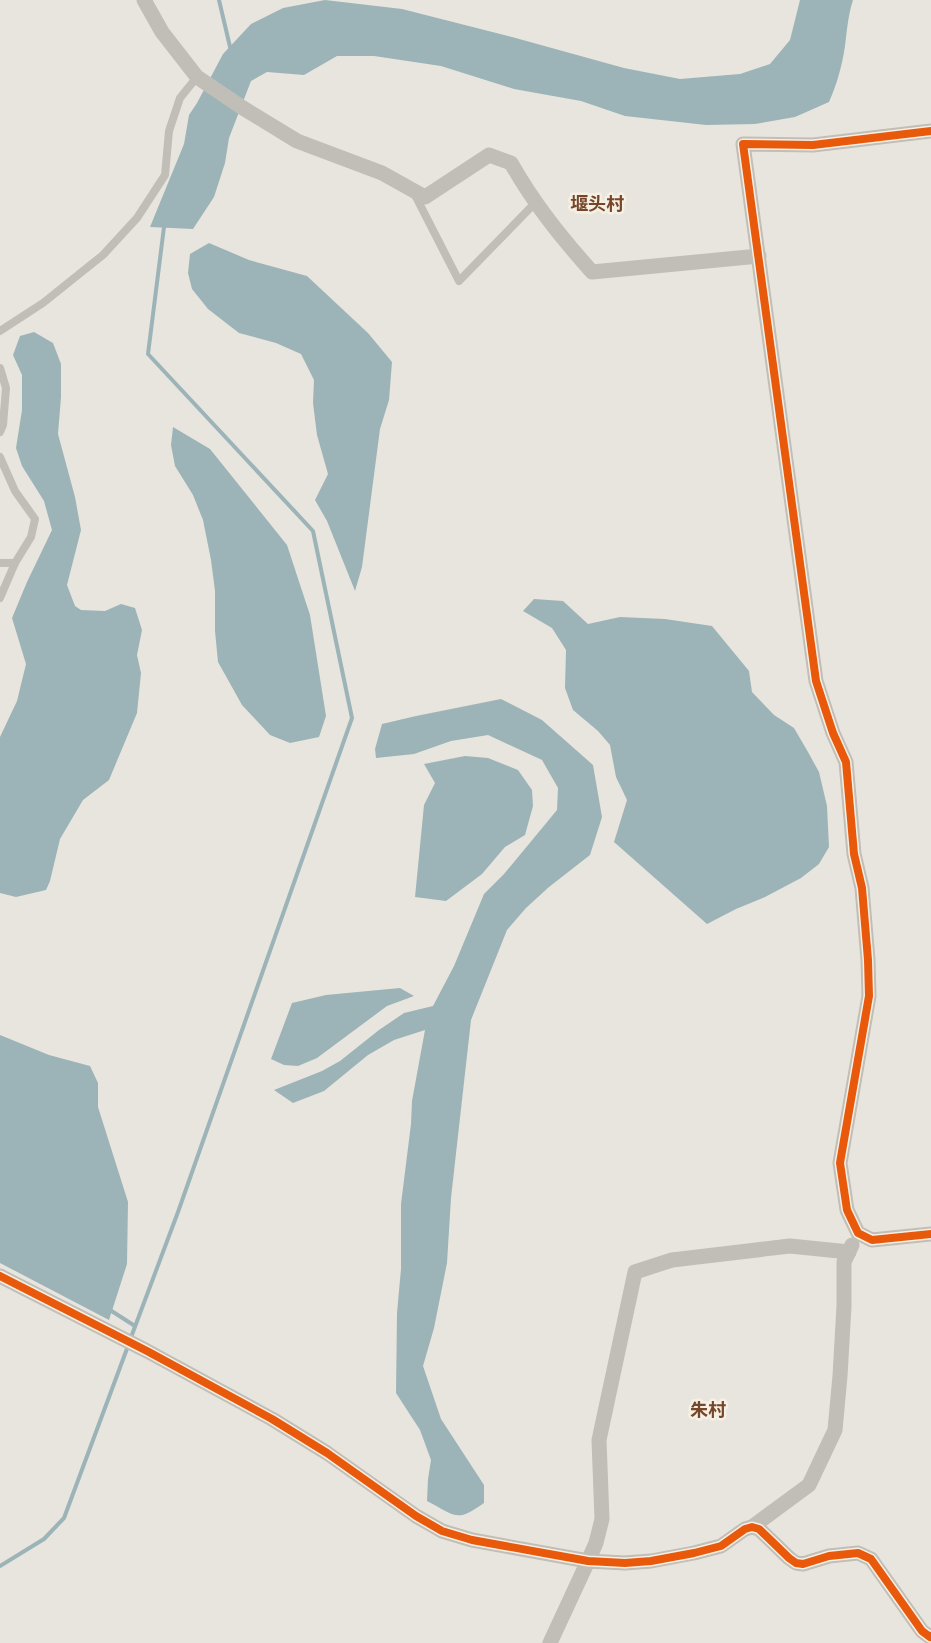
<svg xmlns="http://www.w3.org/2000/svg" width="931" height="1643" font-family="'DejaVu Sans','Noto Sans SC',sans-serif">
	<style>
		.water { fill: #9cb4b7 }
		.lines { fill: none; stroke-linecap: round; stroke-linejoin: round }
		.stream { stroke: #9cb4b7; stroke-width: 4 }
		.lane { stroke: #c1bdb7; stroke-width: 8 }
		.street { stroke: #c1bdb7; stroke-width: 15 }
		.cycleway-casing { stroke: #f6f0e4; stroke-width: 11 }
		.cycleway { stroke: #e8590c; stroke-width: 8 }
		.labels { text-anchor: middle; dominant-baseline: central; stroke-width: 5; stroke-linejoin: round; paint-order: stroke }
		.quarter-label { font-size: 18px; font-weight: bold; fill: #75462a; stroke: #f6f0e4 }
	</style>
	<rect width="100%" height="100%" fill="#e8e5de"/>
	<g class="water">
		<path d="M325,0L402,9L512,37L624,68L680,79L740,74L770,64L790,40L800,0H853C848,15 847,31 845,46C842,66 837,84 829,102L795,117L755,124L706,125L625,116L581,101L514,89L441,66L374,56H337L304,75L267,72L251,81L229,138L225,163L214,197L193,229L150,227L184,144L189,115L197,103L223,54L251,24L283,8Z"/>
		<polygon points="209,243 249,260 307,276 368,333 392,362 389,400 380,429 362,567 355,591 327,521 315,500 328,474 317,435 313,403 314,380 301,354 276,343 239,333 208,309 192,289 188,273 190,254"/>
		<polygon points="34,332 53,343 61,364 61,397 58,434 75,497 81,530 67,585 75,606 81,610 105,611 121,604 135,608 142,630 137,655 141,673 137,713 109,780 83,800 60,839 50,881 46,890 16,897 0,893 0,737 17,701 26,664 12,618 27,582 52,530 44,501 22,466 16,448 22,410 22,375 13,355 20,336"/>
		<polygon points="173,427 210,449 287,545 310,615 326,716 319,737 290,743 270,735 242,705 218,662 215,631 215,591 211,560 203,520 193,495 175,466 171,445"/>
		<polygon points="534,599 563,601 588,624 620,617 665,619 712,626 749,671 752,692 774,715 794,728 808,752 819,772 827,806 829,847 819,864 801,878 765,897 736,909 707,924 614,842 627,800 616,777 610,745 598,731 573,710 565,688 566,650 552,628 523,611"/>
		<path d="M501,699L542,720L593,765L602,817L590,855L549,887L526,908L507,930L471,1020L451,1198L447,1263L434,1328L423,1366L441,1419L484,1485V1503C456,1523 456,1516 427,1501L428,1479L431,1460L420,1430L396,1393L397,1313L401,1269V1204L411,1124L412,1101L425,1030L394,1040L368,1055L324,1091L293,1103L274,1090L322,1071L340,1061L379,1030L404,1013L433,1006L454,966L484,894L504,874L557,810L558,788L542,760L488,735L451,741L414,754L376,758L375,749L382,724L416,716Z"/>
		<polygon points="465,756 488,758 518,770 532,790 533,806 525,835 505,847 482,874 446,901 415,897 424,805 435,783 424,764"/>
		<polygon points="400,988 414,996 387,1006 317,1058 298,1066 284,1065 271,1059 292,1003 326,995"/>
		<polygon points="0,1035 49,1055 90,1066 98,1083 98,1107 128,1202 127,1264 109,1320 0,1263"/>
	</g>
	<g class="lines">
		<g class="stream">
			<polyline points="219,0 231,51"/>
			<polyline points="110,1310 135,1326"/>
			<polyline points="130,1340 178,1212 352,718 313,531 148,354 164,227 166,223"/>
			<polyline points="0,1566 44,1539 64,1518 128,1346"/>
		</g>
		<g class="lane">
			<polyline points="414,193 459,281 535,203"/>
			<polyline points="0,331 43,303 103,255 137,218 165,175 169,131 180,98 197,77"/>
			<polyline points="0,368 6,388 3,425 0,432"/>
			<polyline points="0,457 15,491 35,519 31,537 15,563 0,598"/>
			<polyline points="0,563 15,563"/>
		</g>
		<g class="street">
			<path d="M144,0L162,32L197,77L243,108L297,141L382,173L425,197L489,155L511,163C534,204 561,237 592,272L759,256"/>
			<polyline points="931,131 813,145 743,144 816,681 833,733 846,762 854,854 862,888 868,960 869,996 840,1163 847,1210 858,1233 872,1240 931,1234"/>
			<polyline points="0,1276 147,1351 272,1419 327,1453 416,1516 442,1531 472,1540 588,1561 625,1563 651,1561 694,1553 721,1546 745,1529 752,1527 759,1529 789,1558 796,1563 803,1564 829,1556 858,1553 871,1559 922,1631 930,1637 931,1636"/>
			<polyline points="752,1527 809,1485 835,1430 840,1376 844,1306 844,1262 852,1245"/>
			<polyline points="550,1643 588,1561 596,1543 602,1519 599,1440 635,1272 672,1260 790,1246 849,1252"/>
		</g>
		<defs>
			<g id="cycleway">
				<polyline points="931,131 813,145 743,144 816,681 833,733 846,762 854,854 862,888 868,960 869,996 840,1163 847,1210 858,1233 872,1240 931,1234"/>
				<polyline points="0,1276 147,1351 272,1419 327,1453 416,1516 442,1531 472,1540 588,1561 625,1563 651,1561 694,1553 721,1546 745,1529 752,1527 759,1529 789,1558 796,1563 803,1564 829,1556 858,1553 871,1559 922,1631 930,1637 931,1636"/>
			</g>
		</defs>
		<use href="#cycleway" class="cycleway-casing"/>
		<use href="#cycleway" class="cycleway"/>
	</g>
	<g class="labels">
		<g class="quarter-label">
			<text x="597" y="203">堰头村</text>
			<text x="708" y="1409">朱村</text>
		</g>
	</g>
</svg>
